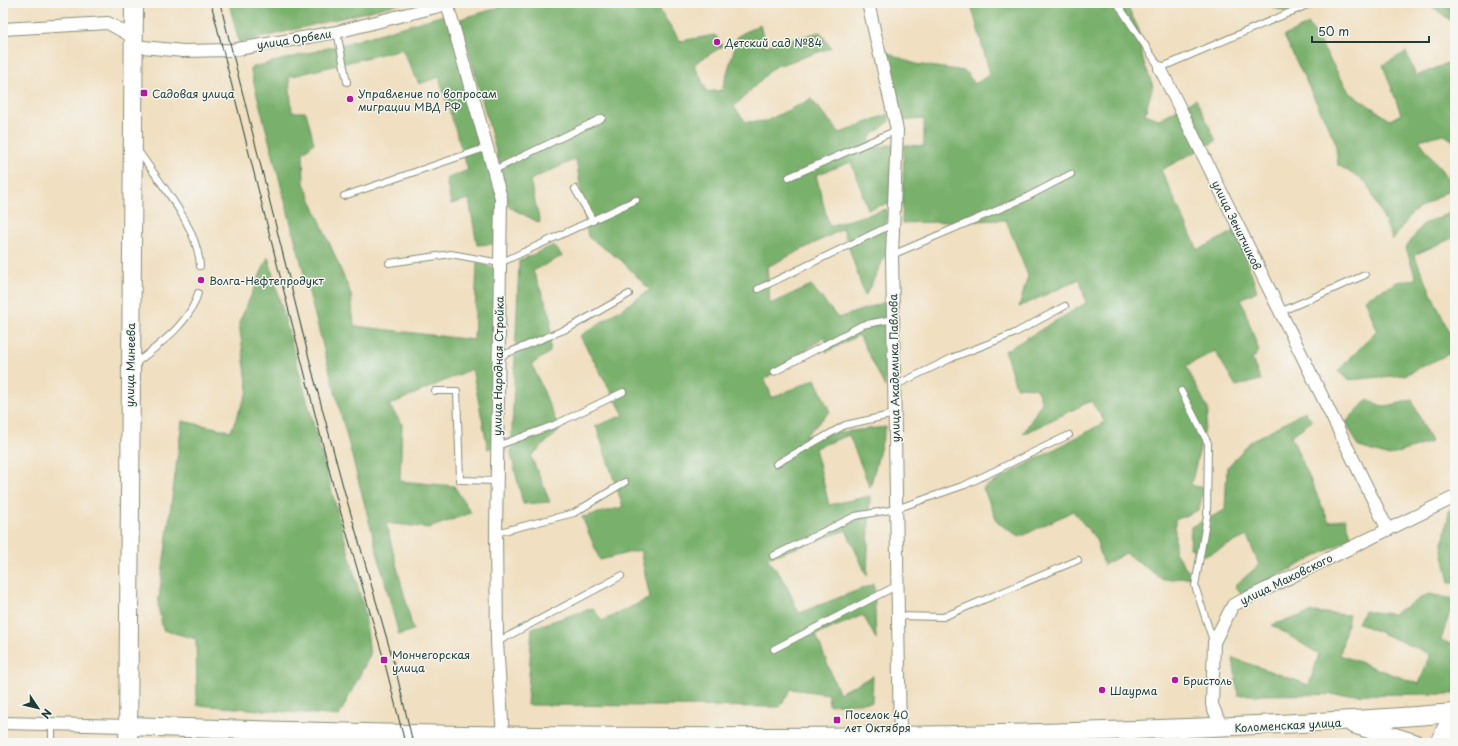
<svg xmlns="http://www.w3.org/2000/svg" width="1458" height="746" font-family="'Playpen Sans',sans-serif">
	<style>
		.forest { fill: #79b06c; stroke: #4c7650 }
		.lines { fill: none; stroke-linecap: round; stroke-linejoin: round }
		.lane-casing { stroke: #888e7a; stroke-width: 8 }
		.street-casing { stroke: #888e7a; stroke-width: 14 }
		.secondary-casing { stroke: #888e7a; stroke-width: 20 }
		.lane { stroke: #fff; stroke-width: 6 }
		.street { stroke: #fff; stroke-width: 12 }
		.secondary { stroke: #fff; stroke-width: 18 }
		.tram { stroke: #1f3d34; stroke-width: 1 }
		.poi-dot { fill: #b5179e; stroke: #f6f6f2; stroke-width: 1.5 }
		.labels { text-anchor: middle; dominant-baseline: central; stroke-width: 3; stroke-linejoin: round; paint-order: stroke }
		.street-label { font-size: 11px; fill: #1f3d34; stroke: #f6f6f2 }
		.poi-label { font-size: 11px; fill: #1f3d34; stroke: #f6f6f2; text-anchor: start }
	</style>
	<rect width="100%" height="100%" fill="#f6f6f2"/>
	<filter id="ink" filterUnits="userSpaceOnUse"><feTurbulence type="fractalNoise" baseFrequency=".025" numOctaves="2"/><feDisplacementMap in="SourceGraphic" scale="8" xChannelSelector="R" yChannelSelector="G"/><feConvolveMatrix kernelMatrix="1 2 1 2 8 2 1 2 1" color-interpolation-filters="sRGB"/></filter>
	<filter id="wash" filterUnits="userSpaceOnUse"><feTurbulence type="fractalNoise" baseFrequency=".012" numOctaves="4" result="noise"/><feDisplacementMap in="SourceGraphic" scale="16" xChannelSelector="R" yChannelSelector="G"/><feGaussianBlur stdDeviation="0.9" result="paint"/><feColorMatrix in="noise" values="0 0 0 0 0 0 0 0 0 0 0 0 0 0 0 0 0 1.4 0 .05"/><feComposite in="paint" operator="in"/></filter>
	<g filter="url(#wash)">
		<rect width="100%" height="100%" fill="#f0dfc0"/>
		<g class="forest">
			<polygon points="229,3 403,3 239,43"/>
			<polygon points="515,3 667,3 658,7 680,41 715,35 723,46 694,64 707,92 722,90 738,36 760,24 765,46 820,32 831,48 774,67 734,107 746,122 766,121 811,99 840,133 888,114 890,121 870,137 869,149 894,144 890,203 868,209 851,162 816,175 829,226 887,209 885,256 865,297 843,229 767,267 770,304 811,285 838,318 885,302 885,387 859,335 826,352 826,336 765,379 772,398 815,379 830,412 805,436 886,427 870,488 849,435 815,448 829,505 870,496 867,576 846,530 767,558 784,580 799,613 874,584 876,639 863,615 816,635 839,693 873,676 872,702 829,705 828,694 791,689 780,707 527,705 532,628 593,608 602,621 650,598 640,550 600,560 582,517 623,507 596,426 624,415 580,336 650,290 621,260 588,237 576,159 530,180 540,223 509,207 503,177 460,19"/>
			<polygon points="976,3 1126,3 1139,30 1143,60 1153,86 1145,114 1159,119 1196,99 1216,141 1161,170 1198,250 1237,230 1257,291 1241,299 1259,351 1252,360 1261,380 1236,386 1215,351 1186,366 1209,411 1191,485 1204,488 1199,510 1175,520 1175,552 1192,577 1163,580 1126,553 1104,565 1096,539 1073,511 1020,537 998,523 983,488 1105,422 1091,401 1023,434 1042,402 1036,388 1016,387 1005,351 1086,303 1080,279 1019,307 1028,276 1006,220 902,223 904,145 924,146 924,119 899,121 884,51 915,64 965,71 975,84 990,74 972,8"/>
			<polygon points="1270,3 1303,3 1286,12 1272,7"/>
			<polygon points="1428,3 1455,3 1455,24"/>
			<polygon points="447,14 498,199 495,244 477,245 469,199 451,204 446,179 468,170 439,77 419,84 402,49 289,77 292,112 306,112 314,143 303,153 304,183 351,294 354,326 474,340 477,262 496,269 494,447 488,449 472,369 389,405 402,424 400,481 454,486 471,513 429,528 386,523 413,630 399,635 250,68 347,43"/>
			<polygon points="1309,24 1349,92 1390,120 1401,114 1383,65 1406,52 1416,76 1455,60 1455,142 1443,134 1419,140 1454,187 1412,213 1393,240 1367,183 1338,165 1335,141 1284,36"/>
			<polygon points="1455,211 1455,237 1414,255 1449,332 1455,329 1455,351 1405,375 1348,380 1338,371 1377,330 1365,299 1397,282 1416,279 1406,248 1423,224"/>
			<polygon points="554,245 562,256 533,271 551,316 550,352 532,364 560,430 531,456 550,502 523,504 511,453 519,261"/>
			<polygon points="268,257 365,613 370,655 339,716 197,705 196,639 163,630 158,605 182,421 231,431 248,390 239,323"/>
			<polygon points="1368,399 1383,407 1412,400 1431,442 1389,456 1359,447 1346,422"/>
			<polygon points="1305,411 1312,421 1291,436 1329,522 1345,518 1352,538 1242,594 1235,586 1259,565 1247,536 1205,556 1190,548 1191,527 1225,510 1227,468 1250,442"/>
			<polygon points="1455,507 1455,583 1449,583 1442,550 1449,510"/>
			<polygon points="1428,594 1454,599 1441,640 1455,645 1455,694 1238,695 1233,658 1309,685 1319,654 1272,625 1313,612 1349,615 1340,655 1419,684 1430,654 1358,623 1364,611 1393,614"/>
		</g>
	</g>
	<g filter="url(#ink)">
		<g class="lines">
			<defs>
				<g id="lane">
					<polyline points="1117,3 1160,68 1312,3"/>
					<polyline points="337,32 347,82"/>
					<path d="M137,149C159,182 198,226 200,266"/>
					<polyline points="494,170 602,118"/>
					<polyline points="789,177 897,130"/>
					<polyline points="575,189 593,221"/>
					<polyline points="344,196 488,147"/>
					<polyline points="892,255 1023,199 1071,174"/>
					<polyline points="389,263 451,254 500,263 636,200"/>
					<polyline points="758,289 893,224"/>
					<polyline points="1280,312 1365,275"/>
					<polyline points="498,357 571,327 629,294"/>
					<path d="M135,364C157,346 191,323 198,293"/>
					<polyline points="774,372 862,325 893,319"/>
					<polyline points="894,386 954,357 1013,334 1065,306"/>
					<polyline points="435,391 457,391 460,480 496,481"/>
					<polyline points="1181,391 1208,443 1207,516 1195,586 1213,641"/>
					<polyline points="497,446 554,425 623,392"/>
					<polyline points="776,464 845,425 895,414"/>
					<polyline points="496,533 574,513 625,482"/>
					<polyline points="773,556 855,516 896,509 965,485 1069,435"/>
					<polyline points="898,616 943,617 1078,560"/>
					<polyline points="497,642 621,576"/>
					<polyline points="774,649 898,585"/>
					<polyline points="52,743 52,725"/>
				</g>
				<g id="street">
					<polyline points="447,3 501,198 496,533 497,642 503,737"/>
					<polyline points="868,3 897,130 892,255 900,737"/>
					<polyline points="3,29 108,23 133,37"/>
					<polyline points="133,46 183,51 232,50 337,32 451,3"/>
					<polyline points="1160,68 1388,530"/>
					<polyline points="3,723 128,726"/>
					<polyline points="1222,728 1212,705 1214,642 1233,605 1455,497"/>
				</g>
				<g id="secondary">
					<polyline points="1353,724 1414,743"/>
					<path d="M128,726C432,737 737,741 1042,733C1180,729 1317,724 1455,713"/>
					<polyline points="128,743 134,3"/>
					<polyline points="1439,743 1454,714"/>
				</g>
			</defs>
			<use href="#lane" class="lane-casing"/>
			<use href="#street" class="street-casing"/>
			<use href="#secondary" class="secondary-casing"/>
			<use href="#lane" class="lane"/>
			<use href="#street" class="street"/>
			<use href="#secondary" class="secondary"/>
			<g class="tram">
				<polyline points="211,3 335,493 384,660 405,743"/>
				<polyline points="220,3 314,378 344,490 395,667 413,743"/>
			</g>
		</g>
	</g>
	<g class="poi-dot">
		<circle cx="717" cy="42" r="4"/>
		<rect x="140" y="89" width="8" height="8" rx="2"/>
		<circle cx="350" cy="99" r="4"/>
		<circle cx="201" cy="280" r="4"/>
		<rect x="380" y="656" width="8" height="8" rx="2"/>
		<circle cx="1175" cy="680" r="4"/>
		<circle cx="1102" cy="690" r="4"/>
		<rect x="833" y="716" width="8" height="8" rx="2"/>
	</g>
	<g class="labels">
		<g class="street-label">
			<text transform="translate(294 39) rotate(-9)">улица Орбели</text>
			<text transform="translate(1237 225) rotate(64)">улица Зенитчиков</text>
			<text transform="translate(130 365) rotate(-89)">улица Минеева</text>
			<text transform="translate(498 366) rotate(-89)">улица Народная Стройка</text>
			<text transform="translate(894 368) rotate(-91)">улица Академика Павлова</text>
			<text transform="translate(1286 579) rotate(-26)">улица Маковского</text>
			<text transform="translate(1288 725) rotate(-3)">Коломенская улица</text>
		</g>
		<g class="poi-label">
			<text x="725" y="42">Детский сад №84</text>
			<text x="152" y="93">Садовая улица</text>
			<text x="358" y="93">Управление по вопросам<tspan x="358" dy="13">миграции МВД РФ</tspan></text>
			<text x="209" y="280">Волга-Нефтепродукт</text>
			<text x="392" y="654">Мончегорская<tspan x="392" dy="13">улица</tspan></text>
			<text x="1183" y="680">Бристоль</text>
			<text x="1110" y="690">Шаурма</text>
			<text x="845" y="714">Поселок 40<tspan x="845" dy="13">лет Октября</tspan></text>
		</g>
	</g>
	<rect width="1458" height="746" fill="none" stroke="#f6f6f2" stroke-width="16"/>
	<g transform="translate(38 708) rotate(125)" stroke="#f6f6f2" stroke-width="3" paint-order="stroke">
	<path d="M0-3L7 15L0 10L-7 15Z" fill="#1f3d34"/>
	<text y="-6" font-size="11" font-weight="bold" text-anchor="middle" fill="#1f3d34">N</text>
	</g>
	<path d="M1312 36v6h117v-6" fill="none" stroke="#1f3d34" stroke-width="2"/>
	<text x="1318" y="36" font-size="12" fill="#1f3d34" stroke="#f6f6f2" stroke-width="3" paint-order="stroke">50 m</text>
</svg>
